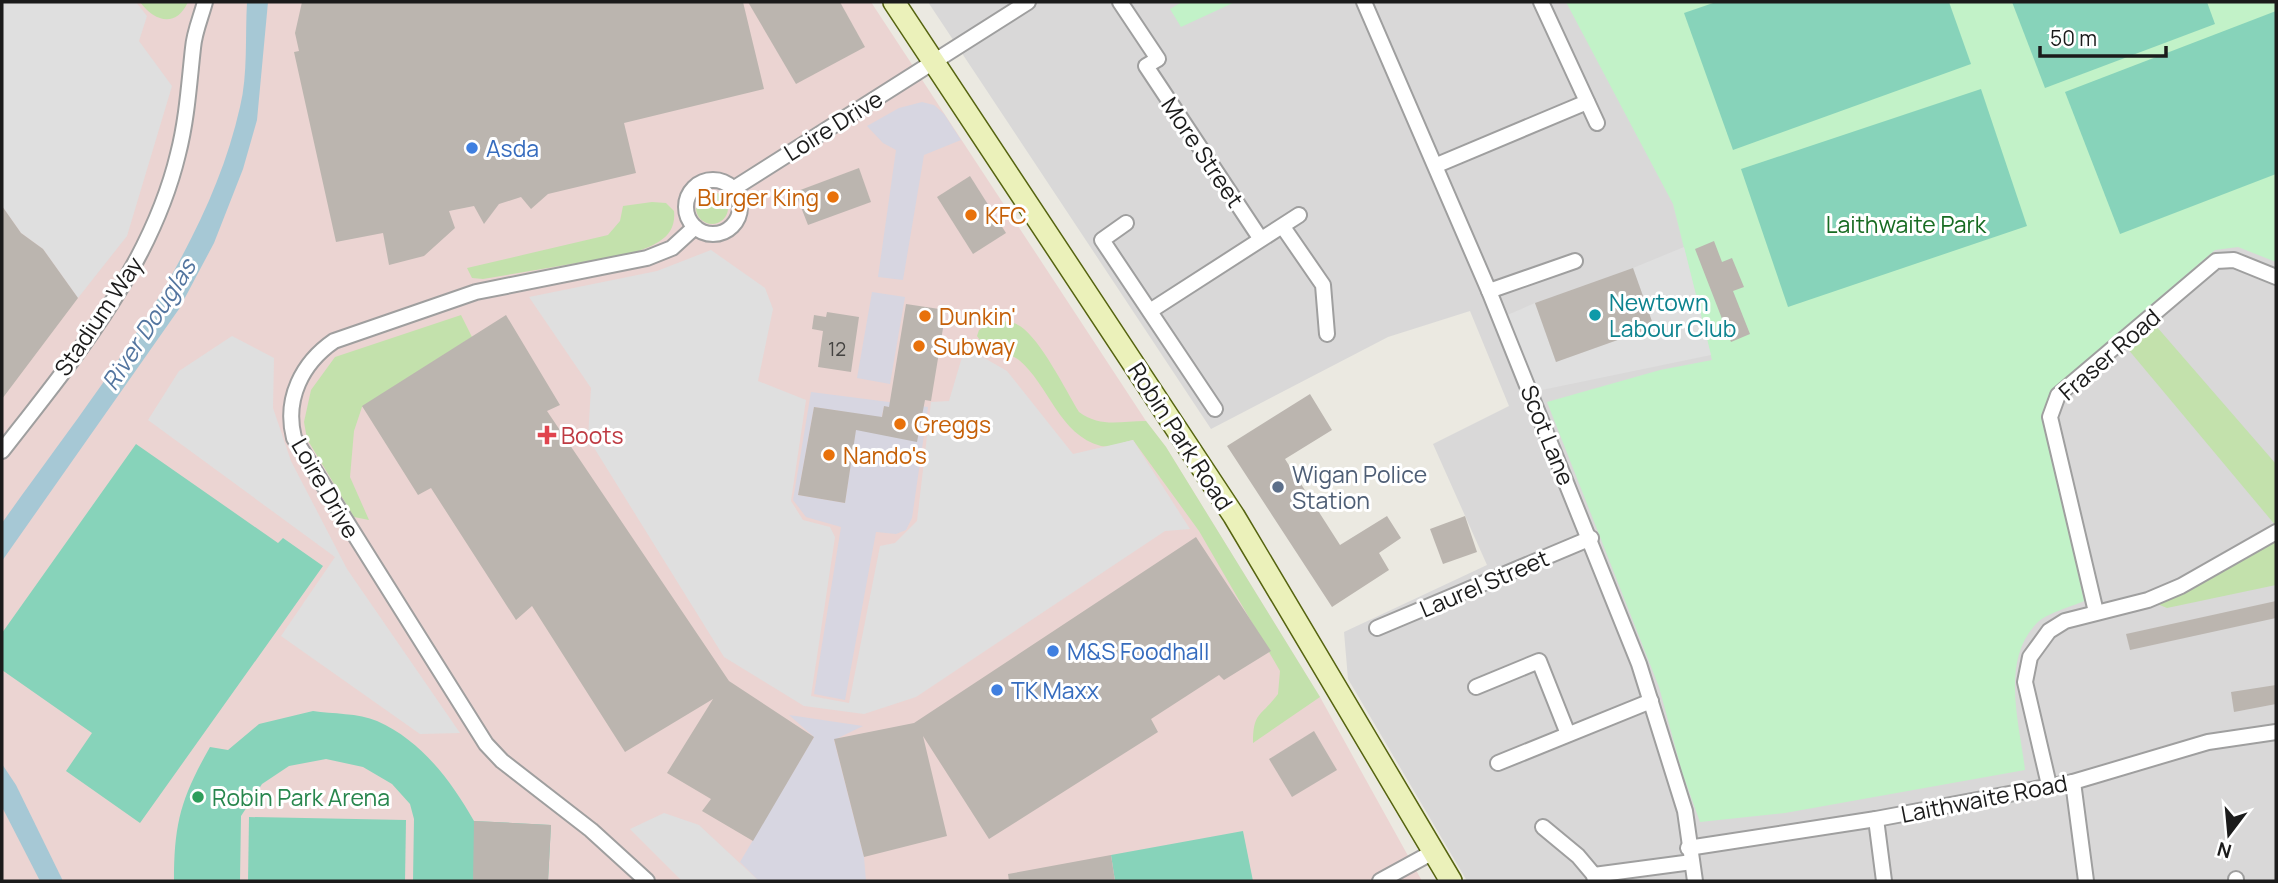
<svg xmlns="http://www.w3.org/2000/svg" width="2278" height="883" font-family="Manrope,sans-serif">
	<style>
		.residential { fill: #d9d8d8 }
		.commercial { fill: #ebd4d2 }
		.grass { fill: #c3e1ac }
		.park { fill: #c2f2c8 }
		.pitch { fill: #87d3ba }
		.parking { fill: #dfdfdf }
		.plaza { fill: #d7d6e1; fill-rule: evenodd }
		.water { fill: #a6c8d5 }
		.building { fill: #bbb5af }
		.lines { fill: none; stroke-linecap: round; stroke-linejoin: round }
		.street-casing { stroke: #9f9f9f; stroke-width: 18 }
		.secondary-casing { stroke: #566410; stroke-width: 24 }
		.street { stroke: #fff; stroke-width: 14 }
		.secondary { stroke: #ebf1ba; stroke-width: 21 }
		.shop-dot { fill: #3f7fe0; stroke: #fff; stroke-width: 2.5 }
		.food-dot { fill: #e8710a; stroke: #fff; stroke-width: 2.5 }
		.culture-dot { fill: #0f9aa8; stroke: #fff; stroke-width: 2.5 }
		.health-dot { fill: #e0444e; stroke: #fff; stroke-width: 2.5 }
		.service-dot { fill: #5c6f8a; stroke: #fff; stroke-width: 2.5 }
		.leisure-dot { fill: #2e9e5b; stroke: #fff; stroke-width: 2.5 }
		.labels { text-anchor: middle; dominant-baseline: central; stroke-width: 6; stroke-linejoin: round; paint-order: stroke }
		.number-label { font-size: 19px; fill: #434240 }
		.street-label { font-size: 23px; fill: #1b1b1b; stroke: #fff }
		.shop-label { font-size: 23px; fill: #366cbe; stroke: #fff; text-anchor: start }
		.food-label { font-size: 23px; fill: #c56008; stroke: #fff; text-anchor: start }
		.park-label { font-size: 23px; fill: #176b22; stroke: #fff }
		.culture-label { font-size: 23px; fill: #0d838f; stroke: #fff; text-anchor: start }
		.health-label { font-size: 23px; fill: #be3a42; stroke: #fff; text-anchor: start }
		.service-label { font-size: 23px; fill: #4e5e75; stroke: #fff; text-anchor: start }
		.leisure-label { font-size: 23px; fill: #27864d; stroke: #fff; text-anchor: start }
		.water-label { font-size: 24px; font-style: italic; fill: #53759f; stroke: #fff }
	</style>
	<rect width="100%" height="100%" fill="#ebe9e1"/>
	<polygon class="residential" points="928,2 2276,2 2276,881 1467,881 1348,679 1344,632 1487,565 1433,444 1509,406 1470,311 1388,337 1211,429"/>
	<polygon class="commercial" points="2,2 871,2 1146,421 1166,447 1320,697 1422,881 2,881"/>
	<g class="grass">
		<path d="M140,2H188C176,28 155,22 140,2Z"/>
		<circle cx="712" cy="208" r="16"/>
		<path d="M652,202L666,203L674,211C677,239 652,246 630,254L483,279L472,278L467,268L608,235L620,221L623,206Z"/>
		<polygon points="461,315 472,337 362,407 354,431 350,477 369,520 354,517 307,439 304,422 311,390 335,357"/>
		<polygon points="2150,319 2276,464 2276,526 2122,342"/>
		<path d="M994,321C1003,321 1012,321 1020,326C1041,340 1065,389 1079,412C1101,428 1120,421 1146,421L1166,447L1320,697L1253,743C1253,711 1261,717 1278,694L1280,671L1199,531L1133,440C1124,442 1110,448 1101,446C1059,435 1049,385 1019,360C1006,350 986,351 977,336L979,330Z"/>
		<polygon points="2276,532 2276,585 2167,608 2148,600"/>
	</g>
	<g class="park">
		<polygon points="1182,2 1235,2 1181,27 1170,9"/>
		<path d="M1566,2H2276V262L2238,247L2215,250L2053,389L2044,411L2084,601C2071,607 2046,613 2036,624C2000,662 2020,725 2025,770L1785,813L1700,822L1682,772L1659,687L1547,402L1660,370L1712,360L1673,204Z"/>
	</g>
	<g class="pitch">
		<polygon points="1716,2 1949,2 1971,64 1733,150 1684,13"/>
		<polygon points="2012,2 2207,2 2215,24 2045,88"/>
		<polygon points="2276,11 2276,174 2120,234 2065,92"/>
		<polygon points="1981,89 2027,226 1788,307 1741,169"/>
		<polygon points="136,444 278,543 283,538 323,566 140,823 66,771 92,733 2,670 2,633"/>
		<path d="M313,711C332,714 359,713 377,721C422,741 451,781 474,821L551,825L548,881H413L414,819L410,804L392,784L363,767L326,759L289,766L262,784L241,816L240,881H174C174,823 181,798 210,747L228,750L259,724Z"/>
		<polygon points="249,817 406,820 405,881 248,881"/>
		<polygon points="1243,831 1253,881 1115,881 1111,855"/>
	</g>
	<g class="parking">
		<polygon points="2,2 136,2 147,16 139,41 172,86 127,236 78,298 43,249 21,233 2,206"/>
		<polygon points="1684,247 1711,355 1532,392 1505,316 1535,303 1556,362 1654,327 1633,268"/>
		<polygon points="711,250 765,288 773,309 758,381 806,400 791,501 803,520 830,527 835,537 811,696 849,703 880,546 895,543 917,521 931,402 949,401 965,347 1007,371 1073,454 1133,440 1190,529 1165,531 916,697 864,714 804,706 724,657 588,438 591,388 529,297 657,271"/>
		<polygon points="232,336 274,358 273,408 291,461 347,569 460,733 420,734 281,636 335,557 148,420 179,371"/>
		<polygon points="664,813 699,825 759,881 682,881 630,829"/>
	</g>
	<g class="plaza">
		<polygon points="922,102 934,105 944,114 961,140 924,155 903,280 878,277 896,150 883,143 867,126 899,108"/>
		<polygon points="872,292 905,297 890,384 857,378"/>
		<path d="M811,392L928,407L912,518L906,530L896,534L876,532L845,700L814,694L841,527L806,517L793,500ZM884,406L922,414L878,434ZM814,407L858,414L845,503L798,495Z"/>
		<polygon points="789,715 863,726 834,740 864,857 866,881 759,881 740,862 814,737"/>
	</g>
	<g class="water">
		<path d="M247,2H268L257,120L243,169L214,243L179,309L2,561V523C90,399 206,259 240,107C248,74 245,36 247,2Z"/>
		<polygon points="2,764 16,785 63,881 40,881 2,807"/>
	</g>
	<g class="building">
		<polygon points="302,2 743,2 764,89 624,123 636,173 548,194 531,209 521,197 499,204 484,224 474,206 449,211 455,228 424,256 389,265 383,233 336,242 294,52 299,51 295,33"/>
		<polygon points="748,2 840,2 865,47 796,84"/>
		<polygon points="859,168 871,202 808,225 795,192"/>
		<polygon points="970,176 1006,233 973,254 937,197"/>
		<polygon points="2,206 21,233 43,249 78,298 2,399"/>
		<polygon points="1714,241 1722,262 1732,258 1744,287 1733,291 1750,334 1731,342 1695,249"/>
		<polygon points="1633,268 1654,327 1556,362 1535,303"/>
		<polygon points="906,304 946,310 931,401 925,400 917,442 856,430 845,503 798,495 814,407 882,417 884,406 889,407"/>
		<polygon points="827,312 859,317 851,372 818,367 823,331 812,329 814,315 826,317"/>
		<polygon points="506,315 560,405 547,411 729,681 814,737 753,841 702,811 711,799 667,773 713,699 625,752 532,606 516,620 431,488 418,495 362,406"/>
		<polygon points="1310,394 1332,430 1285,459 1340,545 1387,516 1401,538 1379,553 1389,570 1332,607 1227,446"/>
		<polygon points="1465,516 1477,552 1443,564 1430,529"/>
		<polygon points="1196,537 1271,651 1224,680 1219,675 1151,719 1158,732 989,839 923,736 947,836 864,857 834,739 914,723"/>
		<polygon points="2276,601 2276,618 2130,650 2126,634"/>
		<polygon points="2276,685 2276,704 2234,712 2231,692"/>
		<polygon points="1314,731 1337,770 1292,797 1269,759"/>
		<polygon points="474,821 551,825 548,881 473,881"/>
		<polygon points="1111,855 1115,881 1009,881 1008,874"/>
	</g>
	<g class="lines">
		<defs>
			<g id="street">
				<polyline points="1120,2 1158,59 1146,66 1260,238"/>
				<polyline points="1364,2 1489,291 1639,664 1685,811 1695,881"/>
				<polyline points="1541,2 1597,123"/>
				<polyline points="1437,165 1587,102"/>
				<circle cx="713" cy="207" r="27"/>
				<polyline points="733,189 1028,2"/>
				<polyline points="1126,223 1102,240 1215,409"/>
				<polyline points="1283,227 1323,285 1327,334"/>
				<polyline points="1489,291 1575,261"/>
				<polyline points="1150,311 1299,215"/>
				<path d="M2,451C72,361 151,267 178,154C187,119 189,84 193,48C194,33 201,17 205,2"/>
				<polyline points="2096,612 2050,417 2058,395 2216,261 2234,260 2276,277"/>
				<polyline points="1377,628 1591,538"/>
				<polyline points="1476,687 1539,661 1568,734"/>
				<polyline points="1498,763 1651,701"/>
				<polyline points="2073,782 2086,881"/>
				<polyline points="2049,785 2025,682 2030,657 2049,631 2065,621 2148,600 2181,586 2276,532"/>
				<polyline points="1876,819 1884,881"/>
				<polyline points="1543,827 1578,856 1594,875"/>
				<polyline points="1688,848 1876,819 2073,782 2208,742 2276,732"/>
				<path d="M647,881L591,830L502,761L486,744L294,438C284,399 302,363 334,341L476,292L647,258L672,248L695,227"/>
				<polyline points="1380,881 1433,852"/>
				<polyline points="1595,881 1594,875 1692,862"/>
				<polyline points="2236,881 2236,879"/>
			</g>
			<polyline id="secondary" points="894,2 1234,516 1451,881"/>
		</defs>
		<use href="#street" class="street-casing"/>
		<use href="#secondary" class="secondary-casing"/>
		<use href="#street" class="street"/>
		<use href="#secondary" class="secondary"/>
	</g>
	<g class="shop-dot">
		<circle cx="472" cy="148" r="7"/>
		<circle cx="1053" cy="651" r="7"/>
		<circle cx="997" cy="690" r="7"/>
	</g>
	<g class="food-dot">
		<circle cx="833" cy="197" r="7"/>
		<circle cx="971" cy="215" r="7"/>
		<circle cx="925" cy="316" r="7"/>
		<circle cx="919" cy="346" r="7"/>
		<circle cx="900" cy="424" r="7"/>
		<circle cx="829" cy="455" r="7"/>
	</g>
	<circle class="culture-dot" cx="1595" cy="315" r="7"/>
	<path class="health-dot" d="M543.5 424.5h7v7h7v7h-7v7h-7v-7h-7v-7h7z"/>
	<circle class="service-dot" cx="1278" cy="487" r="7"/>
	<circle class="leisure-dot" cx="198" cy="797" r="7"/>
	<g class="labels">
		<g class="number-label">
			<text x="837" y="349">12</text>
		</g>
		<g class="street-label">
			<text transform="translate(833 125) rotate(-32)">Loire Drive</text>
			<text transform="translate(1203 152) rotate(56)">More Street</text>
			<text transform="translate(98 316) rotate(-56)">Stadium Way</text>
			<text transform="translate(2109 354) rotate(-41)">Fraser Road</text>
			<text transform="translate(1548 435) rotate(68)">Scot Lane</text>
			<text transform="translate(1181 436) rotate(57)">Robin Park Road</text>
			<text transform="translate(326 488) rotate(60)">Loire Drive</text>
			<text transform="translate(1484 583) rotate(-23)">Laurel Street</text>
			<text transform="translate(1984 798) rotate(-11)">Laithwaite Road</text>
		</g>
		<g class="shop-label">
			<text x="486" y="148">Asda</text>
			<text x="1067" y="651">M&amp;S Foodhall</text>
			<text x="1011" y="690">TK Maxx</text>
		</g>
		<g class="food-label">
			<text x="819" y="197" text-anchor="end">Burger King</text>
			<text x="985" y="215">KFC</text>
			<text x="939" y="316">Dunkin'</text>
			<text x="933" y="346">Subway</text>
			<text x="914" y="424">Greggs</text>
			<text x="843" y="455">Nando's</text>
		</g>
		<g class="park-label">
			<text x="1906" y="224">Laithwaite Park</text>
		</g>
		<g class="culture-label">
			<text x="1609" y="302">Newtown<tspan x="1609" dy="26">Labour Club</tspan></text>
		</g>
		<g class="health-label">
			<text x="561" y="435">Boots</text>
		</g>
		<g class="service-label">
			<text x="1292" y="474">Wigan Police<tspan x="1292" dy="26">Station</tspan></text>
		</g>
		<g class="leisure-label">
			<text x="212" y="797">Robin Park Arena</text>
		</g>
		<g class="water-label">
			<text transform="translate(148 324) rotate(-57)">River Douglas</text>
		</g>
	</g>
	<rect width="2278" height="883" fill="none" stroke="#1b1b1b" stroke-width="7"/>
	<g transform="translate(2229 834) rotate(196)" stroke="#ffffff" stroke-width="5" paint-order="stroke">
	<path d="M0-5L12 26L0 18L-12 26Z" fill="#1b1b1b"/>
	<text y="-10" font-size="19" font-weight="bold" text-anchor="middle" fill="#1b1b1b">N</text>
	</g>
	<path d="M2040 46v10h126v-10" fill="none" stroke="#1b1b1b" stroke-width="3.5"/>
	<text x="2050" y="46" font-size="21" fill="#1b1b1b" stroke="#ffffff" stroke-width="5" paint-order="stroke">50 m</text>
</svg>
